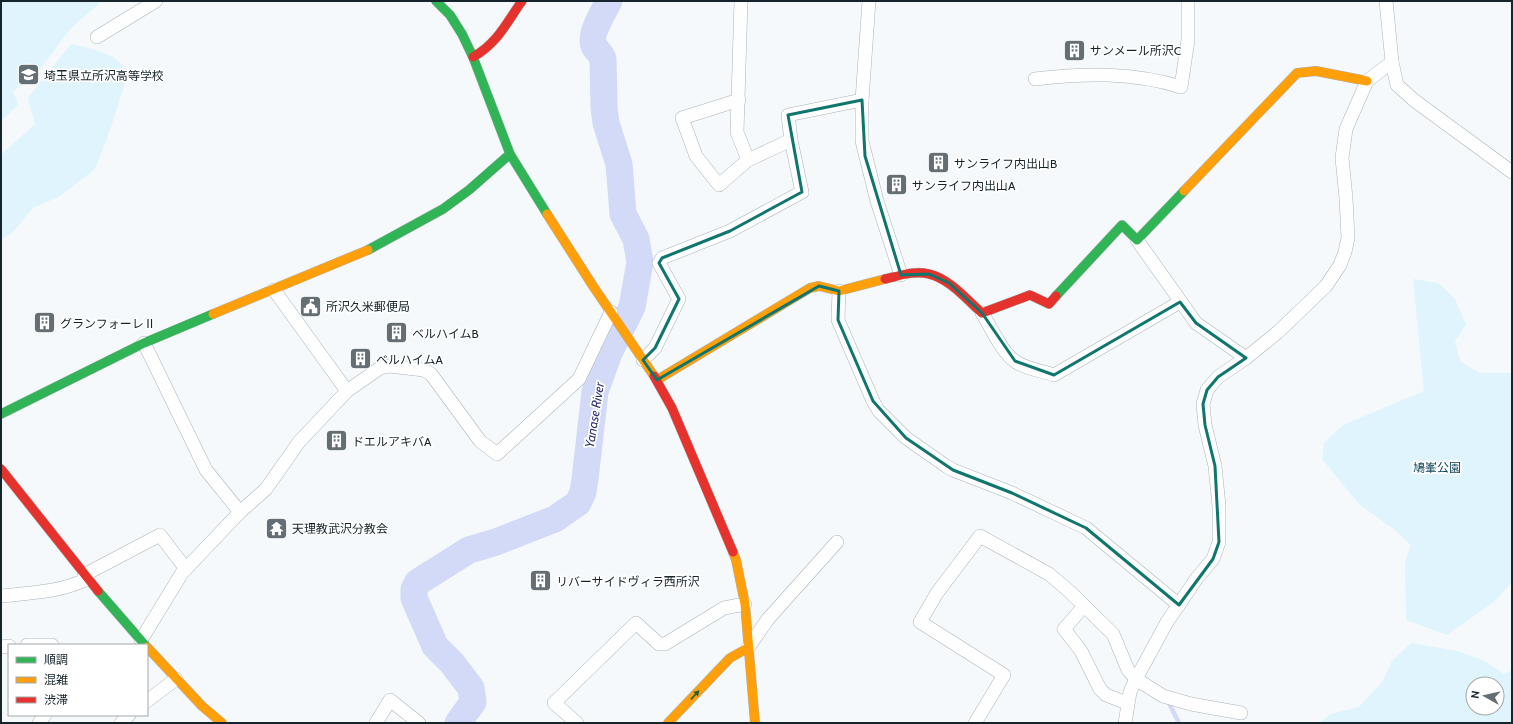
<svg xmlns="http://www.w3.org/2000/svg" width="1513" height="724" font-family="Cabin,'Noto Sans JP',sans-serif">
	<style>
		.green { fill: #dff4fd; fill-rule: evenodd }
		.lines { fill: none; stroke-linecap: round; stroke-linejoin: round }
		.stream { stroke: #d2daf8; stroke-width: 4.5 }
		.river { stroke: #d2daf8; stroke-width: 27 }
		.street-casing { stroke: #abb4b8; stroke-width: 14 }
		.fast-casing { stroke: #abb4b8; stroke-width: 10 }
		.slow-casing { stroke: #abb4b8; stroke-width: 10 }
		.jam-casing { stroke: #abb4b8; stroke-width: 10 }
		.street { stroke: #fefefe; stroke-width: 13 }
		.fast { stroke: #30b455; stroke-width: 9 }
		.slow { stroke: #ff9f0a; stroke-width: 9 }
		.jam { stroke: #e5322d; stroke-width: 9 }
		.oneway { fill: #205e3c }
		.marked { fill: none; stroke: #0f766e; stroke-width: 3; stroke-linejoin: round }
		.labels { text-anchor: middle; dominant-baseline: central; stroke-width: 3.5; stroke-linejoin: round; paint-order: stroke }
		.poi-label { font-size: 12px; fill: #15252b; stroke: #fff; text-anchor: start }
		.park-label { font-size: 12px; fill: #0d4458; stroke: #fff }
		.water-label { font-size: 13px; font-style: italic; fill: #313675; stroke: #fff }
	</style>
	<rect width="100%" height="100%" fill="#f5f9fb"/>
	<g class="green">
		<polygon points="1,1 102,1 70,29 35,76 13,91 18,105 1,121"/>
		<path d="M71,44C85,47 114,53 122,65C124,68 125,73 127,77L108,136L95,169L60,196L33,208L12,233L1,240V155L35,124L28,98Z"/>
		<polygon points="1413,279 1438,283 1455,299 1466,325 1455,341 1460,361 1479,373 1511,373 1512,374 1512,582 1495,601 1447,635 1406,620 1405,563 1411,545 1395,530 1359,504 1322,459 1324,443 1343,425 1424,391"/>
		<path d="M1411,643L1457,651L1483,660L1504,674L1512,670V723H1319L1331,714L1359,707L1383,681L1392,661ZM1473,684H1497V708H1473Z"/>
	</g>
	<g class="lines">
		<polyline class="stream" points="1165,701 1169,703 1179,723"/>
		<path class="river" d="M458,723L473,702L471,688L452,663L435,646L414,598V589L418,582L469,550L496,542L555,519L578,503L583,492L585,479L595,392L609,353L632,307L640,262L636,239L623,214L619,164L606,123L604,108L603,59C601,53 597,51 594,46C589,35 604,11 609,1"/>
		<defs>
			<g id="street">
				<polyline points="741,1 737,132 748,160"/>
				<polyline points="869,1 862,100 862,141 877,201 901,275"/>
				<polyline points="1386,1 1392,62 1397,85 1415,101 1512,172"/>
				<polyline points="97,37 156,1"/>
				<path d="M1035,79C1084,73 1133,72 1181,87L1188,40V1"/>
				<polyline points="739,100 682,118 696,156 719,185 748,160 791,140"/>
				<polyline points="1137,240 1196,323 1246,358"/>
				<polyline points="274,290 347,391"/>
				<polyline points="839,291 838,320 873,401 879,411 906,438 946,466 953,470 1012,493 1086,528 1179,605"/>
				<path d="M982,313C991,327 1002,353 1016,362C1027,369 1042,371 1054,375L1180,302"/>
				<polyline points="144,343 206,470 240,512"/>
				<polyline points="643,360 655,348 679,299 659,263 662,258 730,231 802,192 791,140 788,115 862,100"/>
				<polyline points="84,575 160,535 186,569"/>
				<path d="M1,596C30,593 61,592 87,579"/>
				<polyline points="1084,606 1064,629 1081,651 1100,689 1106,695 1127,703"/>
				<polyline points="141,640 182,573 240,512 266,489 299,442 347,391 380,368 389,366 424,370 431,374 480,441 497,454 579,379 611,312"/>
				<polyline points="27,645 52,645"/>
				<polyline points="1,647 9,646"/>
				<polyline points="748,648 768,619 837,542"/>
				<polyline points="147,701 176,679"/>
				<polyline points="39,723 45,715"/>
				<polyline points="121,723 129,715"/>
				<polyline points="376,723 390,700 419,723"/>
				<polyline points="577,723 554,703 636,623 659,644 665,644 724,608 745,604"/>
				<polyline points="975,723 1004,675 920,622 937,593 980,536 1049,574 1069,591 1113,634 1128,670 1136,679 1163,696 1191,704 1241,713"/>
				<polyline points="1125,723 1130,692 1136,679 1167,622 1197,578 1213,559 1219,542 1219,506 1215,466 1205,425 1203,404 1207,390 1218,377 1246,358 1278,332 1326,286 1340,265 1345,252 1348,238 1346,198 1342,158 1346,129 1367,81 1392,62"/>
			</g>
			<g id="fast">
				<polyline points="436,1 450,15 462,34 473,57 510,154 547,214"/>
				<polyline points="368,250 443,209 469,190 510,154"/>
				<polyline points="1056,296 1122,225 1137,240 1184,191"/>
				<polyline points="1,414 144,343 213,314"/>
				<polyline points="98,591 145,645"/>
			</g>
			<g id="slow">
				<polyline points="1184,191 1297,73 1316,71 1367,81"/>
				<polyline points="547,214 593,286 654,376"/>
				<polyline points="213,314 368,250"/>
				<polyline points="657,380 810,288 819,286 839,291 885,279"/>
				<polyline points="733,552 736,560 745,604 755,723"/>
				<polyline points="147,647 202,706 222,723"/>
				<polyline points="668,723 730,658 748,648"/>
			</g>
			<g id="jam">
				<path d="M473,57C497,44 507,22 522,1"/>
				<path d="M885,279C899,276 915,270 929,274C950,279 966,299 982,313L1030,295L1049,304L1056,296"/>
				<polyline points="654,376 672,408 733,552"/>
				<polyline points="1,469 98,591"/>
			</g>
		</defs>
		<use href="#street" class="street-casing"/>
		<use href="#fast" class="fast-casing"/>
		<use href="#slow" class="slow-casing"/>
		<use href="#jam" class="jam-casing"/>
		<use href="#street" class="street"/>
		<use href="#fast" class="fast"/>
		<use href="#slow" class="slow"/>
		<use href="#jam" class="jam"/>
	</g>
	<defs><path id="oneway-solid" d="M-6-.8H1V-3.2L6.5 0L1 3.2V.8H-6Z"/></defs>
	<use class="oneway" href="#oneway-solid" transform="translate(695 695) rotate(-47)"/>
	<path class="marked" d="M862,100L865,156L901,275L929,274L949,283L982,313L1015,361L1054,375L1180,302L1196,323L1246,358L1218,377L1207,390L1203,404L1205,425L1215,466L1219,542L1213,559L1179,605L1086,528L1012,493L953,470L906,438L873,401L838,320L839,291L819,286L657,380L643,360L655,348L679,299L659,263L662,258L730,231L802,192L788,115Z"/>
	<defs>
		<symbol id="building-square" viewBox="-11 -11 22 22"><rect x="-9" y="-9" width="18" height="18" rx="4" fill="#636f74" stroke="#fff"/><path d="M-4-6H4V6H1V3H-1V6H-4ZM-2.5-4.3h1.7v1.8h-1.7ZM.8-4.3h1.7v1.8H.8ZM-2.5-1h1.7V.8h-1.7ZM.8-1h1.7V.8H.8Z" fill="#fff"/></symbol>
		<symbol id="school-square" viewBox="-11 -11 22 22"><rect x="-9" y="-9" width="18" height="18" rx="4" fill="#636f74" stroke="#fff"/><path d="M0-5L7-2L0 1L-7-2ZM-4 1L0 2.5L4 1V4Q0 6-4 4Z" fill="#fff"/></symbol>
		<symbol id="civic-square" viewBox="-11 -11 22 22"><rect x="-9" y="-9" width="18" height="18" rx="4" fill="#636f74" stroke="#fff"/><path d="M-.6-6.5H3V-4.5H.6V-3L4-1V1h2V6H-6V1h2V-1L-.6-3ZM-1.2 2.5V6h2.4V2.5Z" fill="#fff"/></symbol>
		<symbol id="temple-square" viewBox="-11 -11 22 22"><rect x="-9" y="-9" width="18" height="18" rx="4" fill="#636f74" stroke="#fff"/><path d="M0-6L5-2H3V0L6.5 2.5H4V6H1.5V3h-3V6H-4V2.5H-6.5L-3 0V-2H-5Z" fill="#fff"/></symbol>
	</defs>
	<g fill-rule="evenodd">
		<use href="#building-square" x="1062" y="38" width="25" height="25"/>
		<use href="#school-square" x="16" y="62" width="25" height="25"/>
		<use href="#building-square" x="926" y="150" width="25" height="25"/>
		<use href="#building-square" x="884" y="172" width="25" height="25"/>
		<use href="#civic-square" x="298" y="294" width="25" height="25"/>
		<use href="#building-square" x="32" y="310" width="25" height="25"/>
		<use href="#building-square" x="384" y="320" width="25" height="25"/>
		<use href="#building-square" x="348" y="346" width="25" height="25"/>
		<use href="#building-square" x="324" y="428" width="25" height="25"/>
		<use href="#temple-square" x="264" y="516" width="25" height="25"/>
		<use href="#building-square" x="528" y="568" width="25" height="25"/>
	</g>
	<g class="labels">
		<g class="poi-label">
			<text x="1090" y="50">サンメール所沢C</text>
			<text x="44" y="75">埼玉県立所沢高等学校</text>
			<text x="954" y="163">サンライフ内出山B</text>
			<text x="912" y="185">サンライフ内出山A</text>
			<text x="326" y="306">所沢久米郵便局</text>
			<text x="60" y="323">グランフォーレⅡ</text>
			<text x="412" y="333">ベルハイムB</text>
			<text x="376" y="359">ベルハイムA</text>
			<text x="352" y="441">ドエルアキバA</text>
			<text x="292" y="528">天理教武沢分教会</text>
			<text x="556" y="581">リバーサイドヴィラ西所沢</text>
		</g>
		<g class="park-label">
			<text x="1437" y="467">鳩峯公園</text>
		</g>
		<g class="water-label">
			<text transform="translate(594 415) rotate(-81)">Yanase River</text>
		</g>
	</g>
	<rect width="1513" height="724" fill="none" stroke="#15252b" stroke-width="4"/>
	<rect x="8" y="644" width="140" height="72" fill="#ffffff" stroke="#a1a8aa"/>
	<rect x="16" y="657" width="20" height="6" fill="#30b455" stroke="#a1a8aa"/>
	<text x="44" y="664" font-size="12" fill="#15252b">順調</text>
	<rect x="16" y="677" width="20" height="6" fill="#ff9f0a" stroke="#a1a8aa"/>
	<text x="44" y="684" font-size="12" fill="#15252b">混雑</text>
	<rect x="16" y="697" width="20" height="6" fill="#e5322d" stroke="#a1a8aa"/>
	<text x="44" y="704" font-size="12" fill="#15252b">渋滞</text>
	<g transform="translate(1485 696) rotate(278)"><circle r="19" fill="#ffffff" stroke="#a1a8aa"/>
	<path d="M0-3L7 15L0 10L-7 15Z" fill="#636f74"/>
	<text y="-6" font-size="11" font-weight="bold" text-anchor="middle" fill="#15252b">N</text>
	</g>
</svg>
